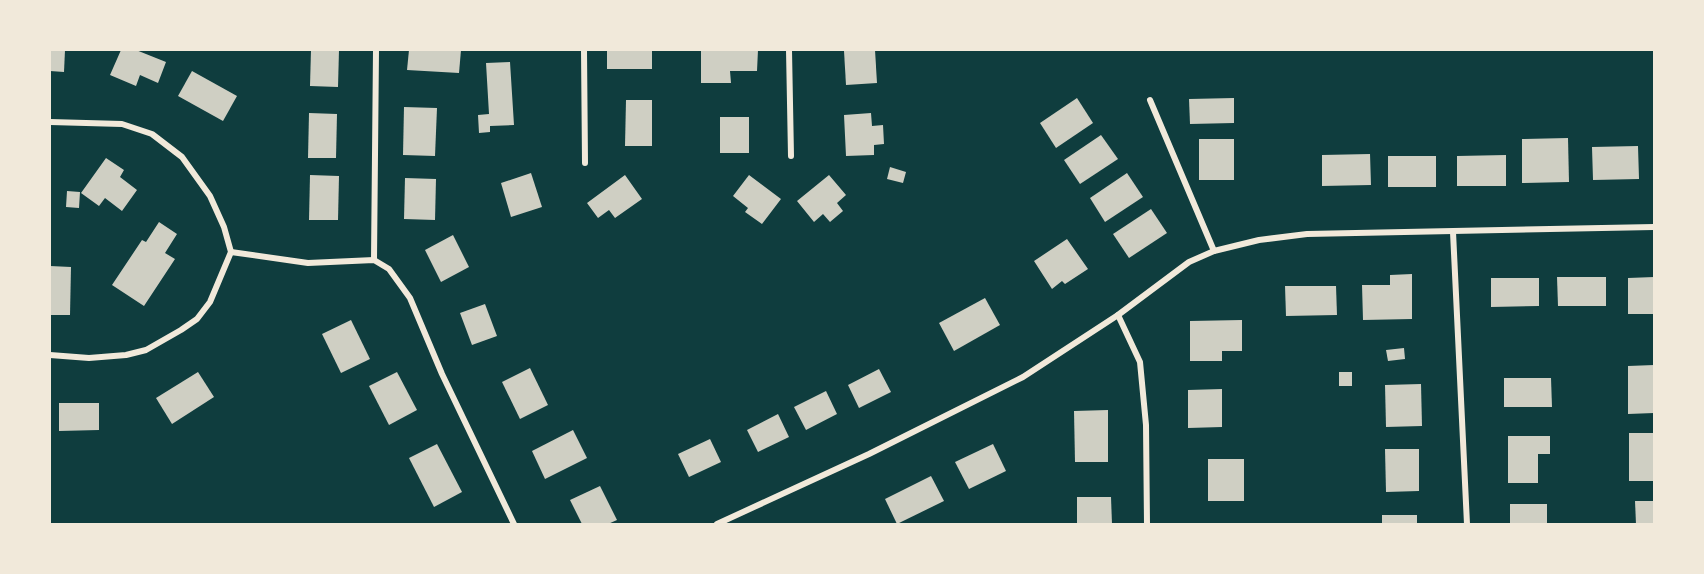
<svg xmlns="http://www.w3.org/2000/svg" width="1704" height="574" font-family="Mulish,sans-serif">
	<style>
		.building { fill: #cfcfc3 }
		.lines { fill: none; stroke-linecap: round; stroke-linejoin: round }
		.minor { stroke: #f1e9da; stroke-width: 6 }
	</style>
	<rect width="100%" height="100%" fill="#0f3d3e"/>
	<g class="building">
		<polygon points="50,50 65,50 64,72 50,71"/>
		<polygon points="121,50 136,50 166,62 158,83 140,75 136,86 110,75"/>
		<polygon points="311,50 339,50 338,87 310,86"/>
		<polygon points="409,50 461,50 459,73 407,70"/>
		<rect x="607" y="50" width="45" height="19"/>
		<polygon points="701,50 758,50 757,71 730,71 731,83 701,83"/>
		<polygon points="862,50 875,50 877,83 846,85 844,51"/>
		<polygon points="510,62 514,125 490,126 490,132 479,133 478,115 489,114 486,63"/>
		<polygon points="192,71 237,96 223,121 178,96"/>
		<polygon points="1077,98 1093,123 1056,148 1040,123"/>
		<polygon points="1234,98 1234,123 1190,124 1189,99"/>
		<polygon points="626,100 652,100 652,146 625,146"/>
		<polygon points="404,107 437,108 435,156 403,155"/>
		<polygon points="309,113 337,114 336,158 308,158"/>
		<polygon points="871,113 872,126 883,125 884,144 874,145 874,155 846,156 844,115"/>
		<rect x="720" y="117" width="29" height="36"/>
		<polygon points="1101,135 1118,159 1080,184 1064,160"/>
		<polygon points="1568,138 1569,182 1522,183 1522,139"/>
		<rect x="1199" y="139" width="35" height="41"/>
		<polygon points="1638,146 1639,179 1593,180 1592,147"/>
		<polygon points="1370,154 1371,185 1322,186 1322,155"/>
		<polygon points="1506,155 1506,186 1457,186 1457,156"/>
		<rect x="1388" y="156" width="48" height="31"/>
		<polygon points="106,158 124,170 120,177 137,190 122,211 105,198 99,206 81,193"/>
		<polygon points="890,167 906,172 903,183 887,179"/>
		<polygon points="531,173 542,207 511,217 501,183"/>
		<polygon points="1127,173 1143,197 1105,222 1090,198"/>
		<polygon points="310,175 339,176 338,220 309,220"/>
		<polygon points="625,175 642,199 615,218 609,210 598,218 587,203"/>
		<polygon points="749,175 781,199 762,224 745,212 748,208 733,196"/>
		<polygon points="829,175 846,195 837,203 843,211 830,222 823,214 814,222 797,201"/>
		<polygon points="405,178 436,179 435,220 404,219"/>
		<polygon points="67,191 80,192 79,208 66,207"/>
		<polygon points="1151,209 1167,233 1129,258 1113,234"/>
		<polygon points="159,222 177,234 165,253 175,259 144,306 112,285 142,240 146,242"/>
		<polygon points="453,235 469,267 441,282 425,250"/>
		<polygon points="1067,239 1088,269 1065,284 1062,281 1052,289 1034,261"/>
		<polygon points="50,266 71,267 70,315 50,315"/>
		<polygon points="1412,274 1412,319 1363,320 1362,285 1390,285 1390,275"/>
		<polygon points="1557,277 1606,277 1606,306 1558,306"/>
		<polygon points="1654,277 1654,314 1628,314 1628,278"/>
		<polygon points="1491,278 1539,278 1539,306 1491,307"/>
		<polygon points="1285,286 1336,286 1337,315 1286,316"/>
		<polygon points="985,298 1000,325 954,351 939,323"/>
		<polygon points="485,304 497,336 472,345 460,313"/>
		<polygon points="351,320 370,359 341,373 322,334"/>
		<polygon points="1242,320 1242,351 1222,351 1222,361 1190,361 1190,321"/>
		<polygon points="1404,348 1405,359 1388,361 1386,350"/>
		<polygon points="1654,365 1654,413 1628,414 1628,366"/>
		<polygon points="530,368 548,405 520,419 502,382"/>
		<polygon points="879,369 891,392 859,408 848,385"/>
		<polygon points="198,372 214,397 172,424 156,398"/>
		<polygon points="397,372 417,410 389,425 369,386"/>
		<rect x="1339" y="372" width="13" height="14"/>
		<polygon points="1504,378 1551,378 1552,407 1504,407"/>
		<polygon points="1421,384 1422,426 1386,427 1385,385"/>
		<polygon points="1222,389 1222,427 1188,428 1188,390"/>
		<polygon points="826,391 837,414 806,430 794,407"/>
		<polygon points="59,403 99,403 99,430 59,431"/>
		<polygon points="1108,410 1108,462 1075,462 1074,411"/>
		<polygon points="778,414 789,437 758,452 747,430"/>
		<polygon points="573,430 587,458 545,479 532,451"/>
		<rect x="1629" y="433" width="25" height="48"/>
		<polygon points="1508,436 1550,436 1550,454 1538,454 1538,483 1508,483"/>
		<polygon points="710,439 721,462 689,477 678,454"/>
		<polygon points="437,444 462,492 434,507 409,458"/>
		<polygon points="993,444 1006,471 969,489 955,462"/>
		<polygon points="1385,449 1419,449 1419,491 1386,492"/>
		<rect x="1208" y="459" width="36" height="42"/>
		<polygon points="931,476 944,501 897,524 885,499"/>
		<polygon points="600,486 617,520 608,524 582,524 570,500"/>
		<polygon points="1077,497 1111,497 1112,524 1077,524"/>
		<polygon points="1635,501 1654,501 1654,524 1636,524"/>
		<rect x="1510" y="504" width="37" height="20"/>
		<rect x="1382" y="515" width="35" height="9"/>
	</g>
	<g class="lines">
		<g class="minor">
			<polyline points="584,50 585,163"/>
			<polyline points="789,50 791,156"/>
			<polyline points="1150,100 1214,251"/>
			<polyline points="50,122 122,124 152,134 182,157 210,196 224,227 231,252 210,302 197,319 181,330 146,350 126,355 89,358 50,355"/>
			<polyline points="1453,232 1467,524"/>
			<polyline points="231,252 308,263 374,260 389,269 410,298 442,374 514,524"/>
			<polyline points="374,260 376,50"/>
			<polyline points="1118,315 1140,362 1146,425 1147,524"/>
			<polyline points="717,524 869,454 1023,377 1118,315 1189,262 1214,251 1259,240 1307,234 1654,227"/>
		</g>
	</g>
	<rect width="1704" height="574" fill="none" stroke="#f1e9da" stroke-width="102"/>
</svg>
